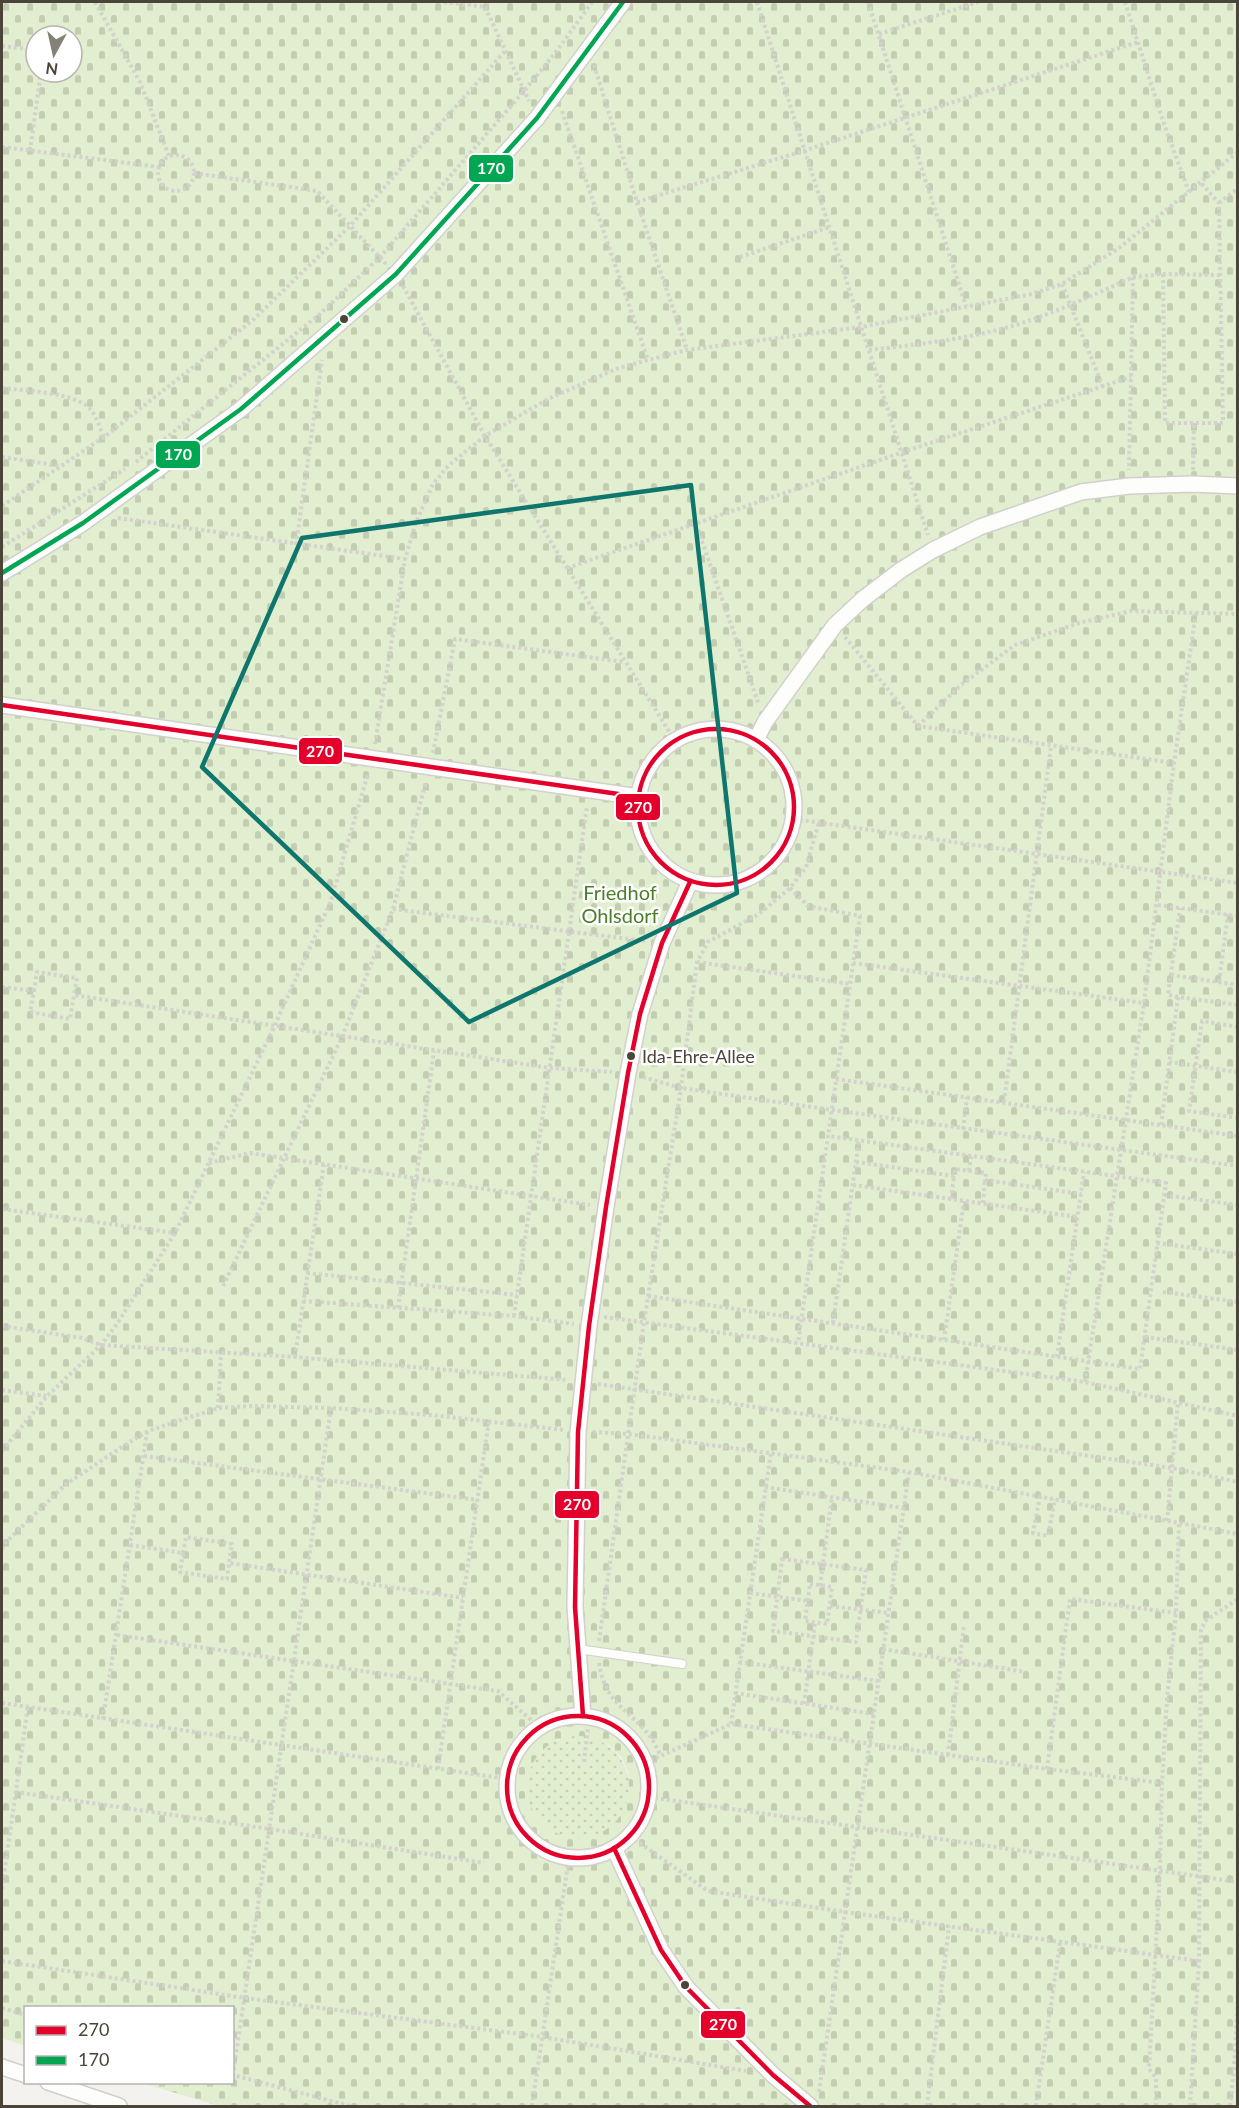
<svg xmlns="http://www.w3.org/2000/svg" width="1239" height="2108" font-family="Lato,sans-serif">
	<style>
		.cemetery { fill: url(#cemetery-stones); fill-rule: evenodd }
		.park { fill: url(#park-dots) }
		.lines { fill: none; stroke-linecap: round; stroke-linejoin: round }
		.service-casing { stroke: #d2d0cb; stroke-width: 10 }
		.minor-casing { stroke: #d2d0cb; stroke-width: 18 }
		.path { stroke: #d3d2cc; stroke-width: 4; stroke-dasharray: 3 3; stroke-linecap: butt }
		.service { stroke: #fdfdfc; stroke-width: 8 }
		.minor { stroke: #fdfdfc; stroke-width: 15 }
		.bus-1-casing { stroke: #fff; stroke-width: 9 }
		.bus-2-casing { stroke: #fff; stroke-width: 9 }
		.bus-1 { stroke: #e4002b; stroke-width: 4.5 }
		.bus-2 { stroke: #00a651; stroke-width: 4.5 }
		.marked { fill: none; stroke: #0f766e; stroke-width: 4.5; stroke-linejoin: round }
		.bus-dot { fill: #4b4439; stroke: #fff; stroke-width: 2 }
		.labels { text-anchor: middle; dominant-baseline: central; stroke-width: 5; stroke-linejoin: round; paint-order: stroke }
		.bus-label { font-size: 18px; fill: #4b4439; stroke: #fff; text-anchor: start }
		.park-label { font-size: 20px; fill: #4a7f2a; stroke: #fff }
		.line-badge { stroke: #fff; stroke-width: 2 }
		.badge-label { font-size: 16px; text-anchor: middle; font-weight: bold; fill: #fff }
	</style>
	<defs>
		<pattern id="cemetery-stones" width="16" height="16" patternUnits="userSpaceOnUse" patternTransform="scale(1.5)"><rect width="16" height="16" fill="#e1eecf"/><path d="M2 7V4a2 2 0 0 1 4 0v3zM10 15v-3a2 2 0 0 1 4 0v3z" fill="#c3cdb2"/></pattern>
		<pattern id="park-dots" width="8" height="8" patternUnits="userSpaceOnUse" patternTransform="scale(1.5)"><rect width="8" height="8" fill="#e1eecf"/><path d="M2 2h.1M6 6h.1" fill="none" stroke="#c3cdb2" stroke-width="1.8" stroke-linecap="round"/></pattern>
	</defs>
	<rect width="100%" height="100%" fill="#f4f2ee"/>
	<path class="cemetery" d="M2,2H1237V2106H219L142,2083L232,2082V2008H26L25,2046L2,2038ZM36,36H72V72H36ZM559,1739L609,1745L622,1758L629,1774L540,1821C519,1789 526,1758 559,1739Z"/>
	<circle class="park" cx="578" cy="1787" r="51"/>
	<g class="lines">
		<defs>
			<polyline id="service" points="578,1649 682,1664"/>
			<g id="minor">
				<polyline points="2,573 83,523 241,409 396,274 537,118 623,2"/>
				<polyline points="2,705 639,797"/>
				<circle cx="716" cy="807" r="78"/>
				<polyline points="756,740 765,722 835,625 863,599 901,570 933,550 980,527 1081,492 1129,486 1193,484 1238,486"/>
				<polyline points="583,1716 575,1607 578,1432 589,1326 606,1207 628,1073 640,1014 662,943 690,882"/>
				<circle cx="578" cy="1787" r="71"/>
				<polyline points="614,1848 661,1950 686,1987 773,2075 810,2106"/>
				<polyline points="2,2067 26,2075"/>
				<polyline points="48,2082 119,2106"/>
			</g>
		</defs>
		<use href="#service" class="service-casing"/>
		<use href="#minor" class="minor-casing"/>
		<g class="path">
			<polyline points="95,2 140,82 169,156"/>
			<polyline points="444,2 485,7"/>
			<polyline points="488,2 485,7 529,101"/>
			<polyline points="757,2 928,535"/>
			<polyline points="868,2 966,306"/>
			<polyline points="1125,2 1163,121 1189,192"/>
			<polyline points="879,34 978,2"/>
			<polyline points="2,46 36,50"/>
			<polyline points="594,65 637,202 687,350"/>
			<polyline points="562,111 648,360"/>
			<polyline points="2,147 159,167"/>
			<polyline points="30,151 41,72"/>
			<circle cx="176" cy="173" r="18"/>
			<polyline points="194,173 317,191 386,264"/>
			<polyline points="637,202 806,150 1138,42"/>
			<polyline points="1219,203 1238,188"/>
			<polyline points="740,257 830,227"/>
			<polyline points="1163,274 1165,423 1223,423 1219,203 1201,183"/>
			<polyline points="1133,277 1163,274 1220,275"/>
			<polyline points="1062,284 1103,387"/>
			<polyline points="403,286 485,436 675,741"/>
			<path d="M869,350C914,345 960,340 1005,328C1049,316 1091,296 1133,277L1129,470"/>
			<path d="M2,388C25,391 78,392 92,411C97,418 100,429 104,437"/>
			<polyline points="2,457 61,466"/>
			<polyline points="136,462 320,314 380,257 524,91 556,52 592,2"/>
			<polyline points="1193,470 1194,423"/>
			<polyline points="2,506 104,437 253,320 350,226 505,51"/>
			<polyline points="118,518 405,559"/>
			<polyline points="696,524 759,705"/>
			<polyline points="296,545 322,360"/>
			<polyline points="2,547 125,469"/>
			<polyline points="567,568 903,452 1131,377"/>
			<polyline points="845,637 918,726 1174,763"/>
			<polyline points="918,726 961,685 1015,645 1079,623 1131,611 1238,614"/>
			<polyline points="375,744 405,559 416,522 433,484 449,465 485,436 548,399 616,369 648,360 687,350 861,327 1032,294 1062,284 1119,248 1238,152"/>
			<polyline points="433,753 455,639 624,662"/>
			<polyline points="794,819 1238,883"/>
			<polyline points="790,888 808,906 860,916 798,1343"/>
			<polyline points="1158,905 1238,916"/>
			<polyline points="393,909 645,941"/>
			<polyline points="697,962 850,984"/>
			<polyline points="853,963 1144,1003"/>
			<polyline points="1171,975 1238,985"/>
			<polyline points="1219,982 1228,914"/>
			<polyline points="2,987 34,991 30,1012 70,1019 74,995 550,1068 612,1072"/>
			<polyline points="34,991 37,972 77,978 74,995"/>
			<polyline points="1178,997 1168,995 1180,908"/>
			<polyline points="1238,1027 1202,1021 1189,1111 1238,1118"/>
			<polyline points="1169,1062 1238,1072"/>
			<polyline points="643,1077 681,1088 832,1110 1238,1166"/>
			<polyline points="836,1079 1238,1136"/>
			<polyline points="1004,1102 1051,746"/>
			<polyline points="1161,1125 1178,997 1238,1005"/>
			<polyline points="963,1129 967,1097"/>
			<polyline points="856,1162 954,1176 955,1169 986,1173 985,1180 1081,1194"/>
			<polyline points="209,1163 250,1153 590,1205"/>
			<polyline points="969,1171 971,1156"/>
			<polyline points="853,1185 1078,1217"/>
			<polyline points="1164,1195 1238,1205"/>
			<polyline points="951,1199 954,1176"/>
			<polyline points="983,1203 985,1180"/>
			<polyline points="2,1209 175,1233"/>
			<polyline points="1157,1243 1238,1254"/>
			<polyline points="307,1273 517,1295"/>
			<polyline points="223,1286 342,1037 393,909 426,781"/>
			<polyline points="1163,1292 1238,1302"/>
			<polyline points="648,1296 1140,1369 1166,1183 828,1136"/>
			<polyline points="303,1301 514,1316 574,1324"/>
			<polyline points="398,1308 434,1051"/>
			<polyline points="514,1316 587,806"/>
			<polyline points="604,1317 1085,1382 1238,1416"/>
			<polyline points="833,1323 859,1140"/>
			<polyline points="2,1326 82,1338 101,1345 295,1357 567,1380"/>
			<polyline points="1145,1337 1238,1350"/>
			<polyline points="944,1340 964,1201"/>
			<polyline points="295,1357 324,1164"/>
			<polyline points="1057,1357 1084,1172"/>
			<polyline points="1085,1382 1144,1003 1174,763 1196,612"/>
			<polyline points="598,1384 1172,1468 1238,1482"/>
			<polyline points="2,1390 46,1396"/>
			<polyline points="218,1408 221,1353"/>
			<polyline points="331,1408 233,2075 350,2106"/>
			<polyline points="593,1432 629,1434 909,1472 1238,1534"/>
			<polyline points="2,1451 47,1396 101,1345 117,1324 175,1233 274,1027 330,903 368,774"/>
			<polyline points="144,1456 478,1500"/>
			<polyline points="765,1487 903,1508"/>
			<polyline points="1040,1496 1033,1533 1048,1536 1055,1499"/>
			<polyline points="1167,1521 1178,1403"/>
			<polyline points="130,1545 183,1553 180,1572 227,1579 229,1563 463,1598"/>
			<polyline points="2,1549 5,1543 66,1484 125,1445 148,1431 218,1408 252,1406 331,1408 431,1415 564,1430"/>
			<polyline points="183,1553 186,1537 232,1544 229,1563"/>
			<polygon points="782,1559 866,1570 856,1642 773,1631"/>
			<polygon points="810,1584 832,1587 827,1624 805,1621"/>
			<polyline points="820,1586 832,1497"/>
			<polyline points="750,1593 808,1601"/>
			<polyline points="830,1606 889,1613"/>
			<polyline points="117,1635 498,1691 539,1727"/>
			<polyline points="599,1641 644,1322 681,1088 697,962 708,942 759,914 790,888 806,867 819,822"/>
			<polyline points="883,1649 1026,1672"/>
			<polyline points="739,1662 878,1681"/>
			<path d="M599,1663C605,1703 627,1708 649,1735C654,1741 657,1749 661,1756"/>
			<polyline points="735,1693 874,1714"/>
			<polyline points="2,1703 507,1779"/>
			<polyline points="804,1704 815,1622"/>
			<polyline points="103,1719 147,1432"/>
			<polyline points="731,1724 771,1452"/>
			<polyline points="948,1755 964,1625"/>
			<polyline points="584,1762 588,1729"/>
			<polyline points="645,1763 731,1724 1047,1769 1162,1783"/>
			<polyline points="438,1769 489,1420"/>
			<polyline points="1047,1769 1070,1599 1176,1613"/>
			<polyline points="15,1792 270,1829 484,1863"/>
			<polyline points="649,1797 1238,1882"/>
			<polyline points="630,1836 708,1891 845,1912 1199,1961"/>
			<polyline points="2,1889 28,1706"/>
			<polyline points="2,1961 245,1998 543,2037 746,2071"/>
			<polyline points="2,2008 26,2015"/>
			<polyline points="819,2092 909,1472"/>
			<polyline points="532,2106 569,1857"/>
			<polyline points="927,2106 949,1926"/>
			<polyline points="1036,2106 1060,1943"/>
			<polyline points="1156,2106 1156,2078 1149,2069 1160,1871 1162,1783 1167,1698 1176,1613 1179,1523"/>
			<polyline points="1190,2106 1199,1961 1201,1630 1205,1621 1238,1599"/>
			<polyline points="1230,2106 1234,2069 1238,1993"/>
		</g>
		<use href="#service" class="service"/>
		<use href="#minor" class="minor"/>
		<defs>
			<g id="bus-1">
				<polyline points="2,705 639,797"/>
				<circle cx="716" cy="807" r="78"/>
				<polyline points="583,1716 575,1607 578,1432 589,1326 606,1207 628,1073 640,1014 662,943 690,882"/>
				<circle cx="578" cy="1787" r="71"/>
				<polyline points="614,1848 661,1950 686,1987 773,2075 810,2106"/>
			</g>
			<polyline id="bus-2" points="2,573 83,523 241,409 396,274 537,118 623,2"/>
		</defs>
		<use href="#bus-1" class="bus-1-casing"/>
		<use href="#bus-2" class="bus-2-casing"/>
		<use href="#bus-1" class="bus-1"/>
		<use href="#bus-2" class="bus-2"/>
	</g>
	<path class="marked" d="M691,485L737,893L469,1022L202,767L302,538Z"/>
	<g class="bus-dot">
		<circle cx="344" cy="319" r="5"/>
		<circle cx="631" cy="1056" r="5"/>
		<circle cx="685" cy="1985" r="5"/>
	</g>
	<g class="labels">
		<g class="bus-label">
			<text x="642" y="1056">Ida-Ehre-Allee</text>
		</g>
		<g class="park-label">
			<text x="620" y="892">Friedhof<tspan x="620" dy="23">Ohlsdorf</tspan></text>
		</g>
	</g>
	<g class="line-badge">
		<rect x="468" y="154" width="46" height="29" rx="6" fill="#00a651"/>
		<rect x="155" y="440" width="46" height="29" rx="6" fill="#00a651"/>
		<rect x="298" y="737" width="45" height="28" rx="6" fill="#e4002b"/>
		<rect x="615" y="793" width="46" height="28" rx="6" fill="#e4002b"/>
		<rect x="554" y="1490" width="46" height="29" rx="6" fill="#e4002b"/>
		<rect x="700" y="2010" width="46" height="29" rx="6" fill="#e4002b"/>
	</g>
	<g class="badge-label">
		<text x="491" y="174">170</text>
		<text x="178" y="460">170</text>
		<text x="320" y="757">270</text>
		<text x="638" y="813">270</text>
		<text x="577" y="1510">270</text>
		<text x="723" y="2030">270</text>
	</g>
	<rect width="1239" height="2108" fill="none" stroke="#4b4439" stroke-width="6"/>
	<rect x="24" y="2006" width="210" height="78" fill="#ffffff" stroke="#b7b4b0" stroke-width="1.5"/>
	<rect x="36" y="2026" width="30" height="9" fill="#e4002b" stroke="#b7b4b0" stroke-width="1.5"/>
	<text x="78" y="2036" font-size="18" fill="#4b4439">270</text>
	<rect x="36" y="2056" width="30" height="9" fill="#00a651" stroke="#b7b4b0" stroke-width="1.5"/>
	<text x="78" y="2066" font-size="18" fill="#4b4439">170</text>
	<g transform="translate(54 54) rotate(188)"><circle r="28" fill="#ffffff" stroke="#b7b4b0" stroke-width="1.5"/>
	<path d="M0-4.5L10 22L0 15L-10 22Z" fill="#868178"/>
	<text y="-9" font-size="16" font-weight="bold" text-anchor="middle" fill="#4b4439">N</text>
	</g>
</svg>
